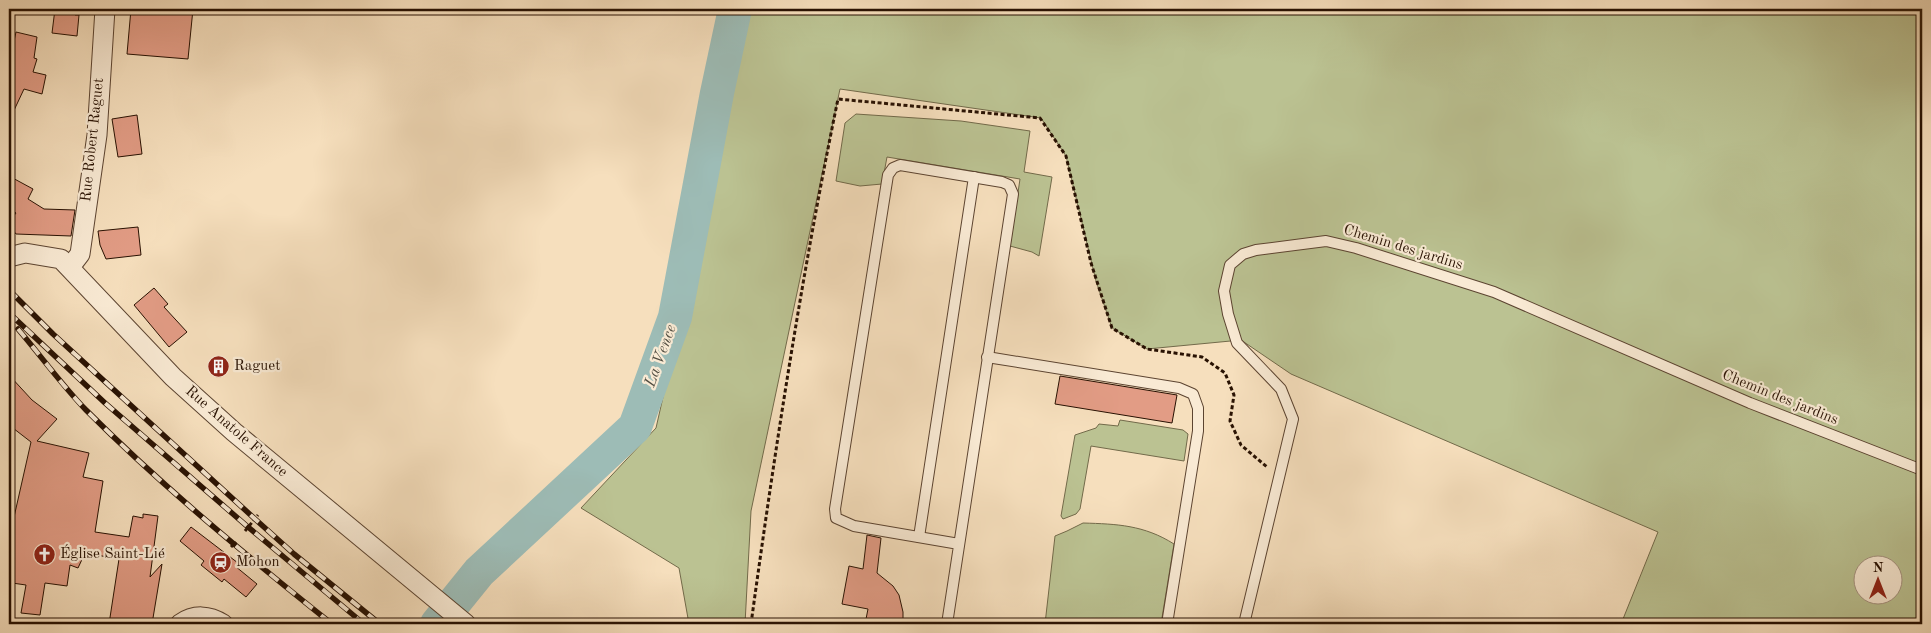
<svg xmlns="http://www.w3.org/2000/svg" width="1931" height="633" font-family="'Old Standard TT',serif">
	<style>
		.green { fill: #bbc292; stroke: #726a4a; fill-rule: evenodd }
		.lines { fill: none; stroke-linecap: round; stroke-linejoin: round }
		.river { stroke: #9dbcb6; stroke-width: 34 }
		.building { fill: #e29c85; stroke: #281102 }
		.lane-casing { stroke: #5c4431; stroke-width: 12 }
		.street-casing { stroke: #5c4431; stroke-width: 21 }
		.path { stroke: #281102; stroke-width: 3; stroke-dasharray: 4 2.5; stroke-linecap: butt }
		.lane { stroke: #f9ead4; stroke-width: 10 }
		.street { stroke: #f9ead4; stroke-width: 19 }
		.rail-casing { stroke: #281102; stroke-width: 5.5 }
		.rail { stroke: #f9ead4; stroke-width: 4; stroke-dasharray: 11; stroke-linecap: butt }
		.labels { text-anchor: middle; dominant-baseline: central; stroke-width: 4.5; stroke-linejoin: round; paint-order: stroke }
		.street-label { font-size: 15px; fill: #281102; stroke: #f9ead4 }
		.poi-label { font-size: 15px; fill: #281102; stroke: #f9ead4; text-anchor: start }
		.water-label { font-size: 16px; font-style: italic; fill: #514d41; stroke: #f9ead4 }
	</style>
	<rect width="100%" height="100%" fill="#f6dfbd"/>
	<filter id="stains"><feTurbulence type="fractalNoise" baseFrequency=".004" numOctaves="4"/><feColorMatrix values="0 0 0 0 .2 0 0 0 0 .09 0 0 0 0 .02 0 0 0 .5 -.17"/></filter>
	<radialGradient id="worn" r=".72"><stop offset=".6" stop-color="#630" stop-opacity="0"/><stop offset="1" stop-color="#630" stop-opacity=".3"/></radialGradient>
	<g class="green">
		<path d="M751,9H1922V624H1621L1658,532L1291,374L1241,340L1147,349L1112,328L1096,281L1066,156L1041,118L840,89L751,511L745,624H689L679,568L581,508L656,428ZM1864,566H1894V596H1864Z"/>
		<polygon points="856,114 961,121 1030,131 1024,172 1052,177 1039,256 1032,252 1010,246 1020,179 887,157 882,184 860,186 836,181 845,123"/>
		<polygon points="1120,420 1183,430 1188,434 1184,461 1091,446 1080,509 1076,514 1063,519 1061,516 1075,435 1096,428 1099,424 1118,426"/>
		<path d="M1083,523C1117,524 1144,525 1174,544L1161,624H1045L1055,536L1067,531Z"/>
	</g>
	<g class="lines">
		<polyline class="river" points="437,624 479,572 635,427 675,317 717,93 735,9"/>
	</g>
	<g class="building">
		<polygon points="55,9 75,9 75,15 79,15 77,36 52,33"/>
		<polygon points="131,9 193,9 188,59 127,54"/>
		<polygon points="16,32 37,37 34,58 37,59 33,72 46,75 42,94 24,89 9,121 9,64"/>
		<polygon points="137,115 142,154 118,157 112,119"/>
		<polygon points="9,176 33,189 28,199 44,209 75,210 71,236 16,234 9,225 9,222 16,213 9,208"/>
		<polygon points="138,227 141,255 106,259 100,245 98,231"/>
		<polygon points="154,288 168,304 164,307 187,332 169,347 134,305"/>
		<polygon points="9,375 32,400 57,419 37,441 89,453 83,477 103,481 95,532 129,537 133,516 143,518 143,514 158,516 150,577 162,564 152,624 109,624 119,559 85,553 78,568 70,565 67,586 45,583 40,615 21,613 26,585 12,583 12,579 9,579 9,525 12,526 31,442 9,425"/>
		<polygon points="1060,376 1177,395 1172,423 1055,404"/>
		<polygon points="191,527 238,563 235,566 257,584 246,597 224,579 222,582 201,565 204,561 180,541"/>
		<polygon points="867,535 881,538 877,573 893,586 899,595 903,612 903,624 865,624 868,609 842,604 849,566 863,569"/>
	</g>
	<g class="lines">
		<defs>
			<g id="lane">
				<polyline points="987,357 1179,388 1193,394 1198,408 1198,431 1167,624"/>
				<polyline points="919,537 974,177"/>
				<polyline points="947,624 1013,194 1009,185 1002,182 900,165 893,168 888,175 835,509 836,518 854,526 959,544"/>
				<polyline points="1244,624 1293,419 1281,389 1237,343 1228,314 1224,291 1230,265 1243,254 1256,250 1326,241 1356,248 1494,292 1750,403 1922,470"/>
			</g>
			<g id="street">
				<polyline points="9,257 25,253 61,259 173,377 234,432 466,624"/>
				<polyline points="70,267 80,254 97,135 105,9"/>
				<path d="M180,624C194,614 209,615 223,624"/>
			</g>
		</defs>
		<use href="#lane" class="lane-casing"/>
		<use href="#street" class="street-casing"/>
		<g class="path">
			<polyline points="245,531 258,515"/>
			<polyline points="231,547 236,542"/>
			<path d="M751,624C775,449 802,273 838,99L1040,118L1066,156L1091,263L1112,328L1147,349L1202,357L1225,373L1234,395L1230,421L1241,445L1267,467"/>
		</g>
		<use href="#lane" class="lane"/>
		<use href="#street" class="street"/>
		<defs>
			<g id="rail">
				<polyline points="9,290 53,334 255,519 294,554 380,624"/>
				<polyline points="9,313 105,403 248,527 364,624"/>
				<path d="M18,329C41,356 61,384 86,410C163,487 247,556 332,624"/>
			</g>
		</defs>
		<use href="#rail" class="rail-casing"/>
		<use href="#rail" class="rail"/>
	</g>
	<defs>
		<symbol id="building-disc" viewBox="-11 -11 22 22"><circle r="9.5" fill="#8f2418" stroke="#f9ead4"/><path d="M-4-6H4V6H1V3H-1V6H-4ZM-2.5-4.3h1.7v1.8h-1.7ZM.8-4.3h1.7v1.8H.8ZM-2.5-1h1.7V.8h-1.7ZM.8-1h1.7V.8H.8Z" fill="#fff"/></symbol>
		<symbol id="church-disc" viewBox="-11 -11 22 22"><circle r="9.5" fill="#8f2418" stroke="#f9ead4"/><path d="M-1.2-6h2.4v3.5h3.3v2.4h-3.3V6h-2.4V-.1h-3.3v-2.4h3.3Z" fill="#fff"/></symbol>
		<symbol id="station-disc" viewBox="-11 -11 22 22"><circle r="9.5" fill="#8f2418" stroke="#f9ead4"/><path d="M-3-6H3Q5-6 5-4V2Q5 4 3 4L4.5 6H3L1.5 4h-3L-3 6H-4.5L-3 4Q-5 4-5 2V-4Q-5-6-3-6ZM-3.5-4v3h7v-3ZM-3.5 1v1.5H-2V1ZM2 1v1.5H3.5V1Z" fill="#fff"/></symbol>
	</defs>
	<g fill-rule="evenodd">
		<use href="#building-disc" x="206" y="354" width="25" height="25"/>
		<use href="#church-disc" x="32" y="542" width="25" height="25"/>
		<use href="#station-disc" x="208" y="550" width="25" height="25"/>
	</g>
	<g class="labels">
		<g class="street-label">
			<text transform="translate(93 140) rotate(-84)">Rue Robert Raguet</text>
			<text transform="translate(1403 248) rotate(17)">Chemin des jardins</text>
			<text transform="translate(1780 398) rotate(22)">Chemin des jardins</text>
			<text transform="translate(236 432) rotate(41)">Rue Anatole France</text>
		</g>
		<g class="poi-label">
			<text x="234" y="366">Raguet</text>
			<text x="60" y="554">Église Saint-Lié</text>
			<text x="236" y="562">Mohon</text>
		</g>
		<g class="water-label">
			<text transform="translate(661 356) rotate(-70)">La Vence</text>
		</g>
	</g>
	<rect width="1931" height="633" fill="none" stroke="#f6dfbd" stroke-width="30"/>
	<rect x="10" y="10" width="1911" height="613" fill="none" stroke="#281102" stroke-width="2.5"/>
	<rect x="15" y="15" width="1901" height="603" fill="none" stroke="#281102"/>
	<g transform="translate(1878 580)"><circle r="24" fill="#f9ead4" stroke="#a59380"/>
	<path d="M0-4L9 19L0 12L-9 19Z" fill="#8f2418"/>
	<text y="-8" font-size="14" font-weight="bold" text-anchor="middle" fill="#281102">N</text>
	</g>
	<rect width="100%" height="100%" filter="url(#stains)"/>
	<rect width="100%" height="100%" fill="url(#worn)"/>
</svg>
